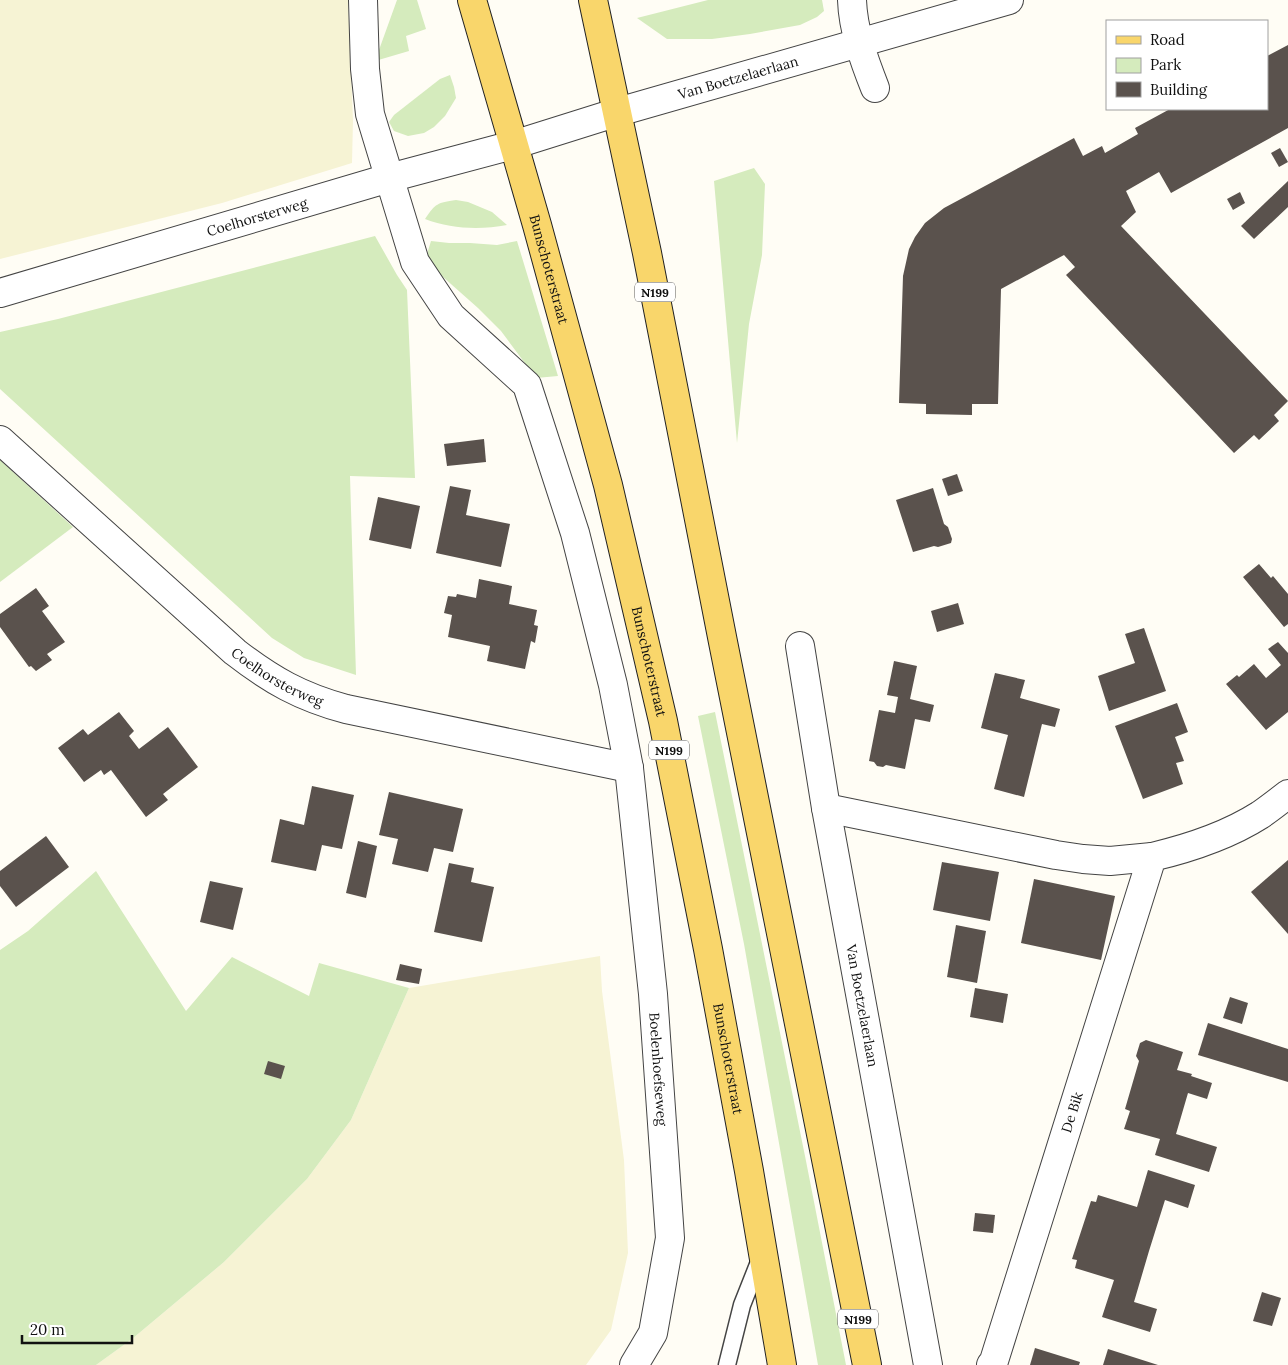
<svg xmlns="http://www.w3.org/2000/svg" width="1288" height="1365" font-family="Lora,serif">
	<style>
		.farmland { fill: #f6f3d4 }
		.green { fill: #d5ebbd }
		.building { fill: #5a524d }
		.lines { fill: none; stroke-linecap: round; stroke-linejoin: round }
		.service-casing { stroke: #444; stroke-width: 19 }
		.minor-casing { stroke: #444; stroke-width: 30 }
		.tertiary-casing { stroke: #444; stroke-width: 30 }
		.primary-casing { stroke: #222; stroke-width: 30 }
		.service { stroke: #fff; stroke-width: 16 }
		.minor { stroke: #fff; stroke-width: 28 }
		.tertiary { stroke: #fff; stroke-width: 28 }
		.primary { stroke: #f9d66b; stroke-width: 28 }
		.labels { text-anchor: middle; dominant-baseline: central; stroke-width: 5; stroke-linejoin: round; paint-order: stroke }
		.shield { fill: #fff; stroke: #585858; stroke-width: 1 }
		.shield-label { font-size: 12px; font-weight: bold; fill: #111 }
		.street-label { font-size: 14px; fill: #111; stroke: #fff }
	</style>
	<rect width="100%" height="100%" fill="#fffdf5"/>
	<g class="farmland">
		<polygon points="0,0 348,0 353,120 352,163 222,203 0,259"/>
		<polygon points="600,956 602,991 624,1160 628,1253 611,1330 586,1365 96,1365 132,1339 224,1262 307,1179 351,1120 409,988"/>
	</g>
	<g class="green">
		<polygon points="397,0 417,0 426,29 406,36 409,51 375,61"/>
		<polygon points="708,0 822,0 824,11 817,17 800,25 750,34 712,39 667,39 637,18"/>
		<polygon points="450,75 454,87 456,98 445,116 434,127 424,133 408,136 394,131 389,122 394,115 440,79"/>
		<polygon points="754,168 765,184 762,255 749,324 737,443 714,181"/>
		<path d="M456,200L468,202L492,212L507,225C480,230 451,229 425,219C436,203 437,203 456,200Z"/>
		<polygon points="375,236 397,275 407,290 415,478 350,476 356,675 304,658 272,638 0,389 0,332 58,319"/>
		<polygon points="431,241 449,243 470,243 497,245 517,241 558,376 536,378 501,331 478,308 434,269 427,254"/>
		<polygon points="0,460 73,527 0,582"/>
		<polygon points="715,712 806,1161 846,1365 818,1365 744,944 698,716"/>
		<polygon points="96,871 186,1011 232,957 309,996 319,963 409,988 351,1120 307,1179 224,1262 132,1339 96,1365 0,1365 0,950 28,931"/>
	</g>
	<g class="building">
		<polygon points="1288,45 1288,128 1171,193 1159,172 1126,191 1136,212 1121,226 1288,401 1274,415 1279,421 1259,440 1254,435 1234,453 1066,275 1075,267 1064,255 1001,289 998,404 972,404 972,415 926,414 926,404 899,403 903,276 909,249 915,237 925,223 944,208 1074,138 1083,156 1102,146 1105,153 1138,134 1135,128 1170,109 1267,109 1267,56"/>
		<polygon points="1280,148 1288,162 1279,167 1271,153"/>
		<polygon points="1288,181 1288,207 1254,239 1241,226"/>
		<polygon points="1240,192 1245,203 1233,210 1227,199"/>
		<polygon points="484,439 486,462 447,466 444,444"/>
		<polygon points="957,474 963,491 948,496 942,479"/>
		<polygon points="450,486 471,490 466,515 510,524 501,567 436,553"/>
		<polygon points="933,488 944,524 948,527 952,539 951,543 938,547 934,546 913,552 896,500"/>
		<polygon points="378,497 420,506 411,549 369,540"/>
		<polygon points="1259,564 1271,578 1273,576 1288,594 1288,624 1284,627 1243,577"/>
		<polygon points="479,579 512,586 509,604 537,610 534,625 538,626 535,643 531,641 525,669 487,661 490,646 448,637 452,615 444,613 448,596 456,597 457,594 476,598"/>
		<polygon points="36,588 49,606 42,611 65,642 47,654 52,660 36,671 31,666 29,667 0,627 0,614"/>
		<polygon points="958,603 964,624 937,632 931,611"/>
		<polygon points="1144,628 1166,691 1109,711 1098,676 1135,663 1125,634"/>
		<polygon points="1278,642 1288,653 1288,712 1266,730 1226,684 1237,675 1239,677 1254,664 1266,678 1281,665 1268,649"/>
		<polygon points="894,661 917,666 910,699 934,705 930,722 915,719 905,769 886,765 883,767 877,766 874,762 869,761 879,710 895,713 898,697 887,695"/>
		<polygon points="995,673 1025,680 1020,698 1060,709 1055,727 1042,724 1024,797 994,789 1008,735 981,728"/>
		<polygon points="1177,703 1188,732 1175,737 1184,761 1176,763 1183,784 1143,799 1115,726"/>
		<polygon points="119,712 134,731 129,736 139,749 168,727 198,767 163,794 168,800 146,817 111,770 104,775 101,770 84,782 58,748 83,729 88,735"/>
		<polygon points="312,786 354,795 342,849 322,845 316,871 271,862 280,819 304,825"/>
		<polygon points="389,792 463,809 453,852 434,848 428,872 392,864 398,839 379,835"/>
		<polygon points="46,836 69,867 16,907 0,886 0,871"/>
		<polygon points="358,841 377,846 366,898 346,893"/>
		<polygon points="1288,860 1288,934 1251,892"/>
		<polygon points="942,862 999,872 990,921 933,910"/>
		<polygon points="449,863 474,868 471,882 494,887 482,942 434,932"/>
		<polygon points="1034,879 1115,896 1101,960 1021,943"/>
		<polygon points="210,881 243,888 233,930 200,922"/>
		<polygon points="956,925 986,931 977,983 947,977"/>
		<polygon points="400,964 422,969 419,984 396,980"/>
		<polygon points="975,988 1008,994 1003,1023 970,1017"/>
		<polygon points="1230,997 1248,1003 1242,1024 1223,1018"/>
		<polygon points="1208,1023 1288,1049 1288,1082 1198,1055"/>
		<polygon points="1146,1040 1183,1052 1177,1070 1192,1074 1191,1076 1212,1083 1207,1099 1188,1093 1176,1134 1217,1147 1209,1172 1155,1155 1160,1139 1124,1129 1130,1111 1125,1109 1139,1061 1136,1056 1140,1043"/>
		<polygon points="268,1061 285,1066 281,1079 264,1074"/>
		<polygon points="1148,1170 1195,1185 1188,1208 1165,1200 1149,1251 1134,1302 1157,1309 1150,1332 1102,1317 1114,1280 1075,1268 1077,1260 1072,1259 1091,1201 1096,1202 1098,1195 1137,1207"/>
		<polygon points="975,1213 995,1215 993,1233 973,1231"/>
		<polygon points="1262,1292 1281,1298 1272,1326 1253,1321"/>
		<polygon points="1035,1348 1080,1362 1079,1365 1030,1365"/>
		<polygon points="1108,1349 1158,1365 1103,1365"/>
	</g>
	<g class="lines">
		<defs>
			<polyline id="service" points="727,1365 742,1305 761,1257"/>
			<g id="minor">
				<path id="s1" d="M363,0L365,69L370,114L415,262L451,316L527,385L575,533L613,685L629,768L653,994L670,1238L653,1333L634,1365"/>
				<path d="M852,0C853,30 864,60 875,88"/>
				<path id="s2" d="M0,293L389,178L513,145"/>
				<path id="s3" d="M0,440L235,652C271,680 301,697 346,709L629,768"/>
				<path id="s4" d="M800,646L826,808L928,1365"/>
				<polyline points="826,808 1056,855 1083,859 1110,861 1152,857"/>
				<path id="s5" d="M991,1365L993,1364L1152,857C1190,848 1227,836 1260,815C1270,808 1279,801 1288,794"/>
			</g>
			<g id="tertiary">
				<path id="s6" d="M513,145L618,112L1009,0"/>
			</g>
			<g id="primary">
				<path id="s7" d="M472,0L537,225L608,485L663,721L708,949L749,1171L782,1365"/>
				<polyline points="593,0 647,253 723,642 867,1365"/>
			</g>
		</defs>
		<use href="#service" class="service-casing"/>
		<use href="#minor" class="minor-casing"/>
		<use href="#tertiary" class="tertiary-casing"/>
		<use href="#primary" class="primary-casing"/>
		<use href="#service" class="service"/>
		<use href="#minor" class="minor"/>
		<use href="#tertiary" class="tertiary"/>
		<use href="#primary" class="primary"/>
	</g>
	<g class="labels">
		<g class="shield">
			<rect x="635" y="282.5" width="40" height="19" rx="4"/>
			<rect x="649" y="740.5" width="40" height="19" rx="4"/>
			<rect x="838" y="1309.5" width="40" height="19" rx="4"/>
		</g>
		<g class="shield-label">
			<text x="655" y="292">N199</text>
			<text x="669" y="750">N199</text>
			<text x="858" y="1319">N199</text>
		</g>
		<g class="street-label">
			<text stroke="none"><textPath href="#s6" startOffset="235">Van Boetzelaerlaan</textPath></text>
			<text stroke="none"><textPath href="#s2" startOffset="268">Coelhorsterweg</textPath></text>
			<text stroke="none"><textPath href="#s7" startOffset="280">Bunschoterstraat</textPath></text>
			<text stroke="none"><textPath href="#s7" startOffset="685">Bunschoterstraat</textPath></text>
			<text stroke="none"><textPath href="#s3" startOffset="366">Coelhorsterweg</textPath></text>
			<text stroke="none"><textPath href="#s4" startOffset="365">Van Boetzelaerlaan</textPath></text>
			<text stroke="none"><textPath href="#s7" startOffset="1090">Bunschoterstraat</textPath></text>
			<text stroke="none"><textPath href="#s1" startOffset="1136">Boelenhoefseweg</textPath></text>
			<text stroke="none"><textPath href="#s5" startOffset="266">De Bik</textPath></text>
		</g>
	</g>
	<rect x="1106" y="20" width="162" height="90" fill="#ffffff" stroke="#a0a0a0"/>
	<rect x="1116" y="36" width="25" height="8" fill="#f9d66b" stroke="#a0a0a0"/>
	<text x="1150" y="45" font-size="15" fill="#111111">Road</text>
	<rect x="1116" y="58" width="25" height="15" fill="#d5ebbd" stroke="#a0a0a0"/>
	<text x="1150" y="70" font-size="15" fill="#111111">Park</text>
	<rect x="1116" y="82" width="25" height="15" fill="#5a524d" stroke="#a0a0a0"/>
	<text x="1150" y="95" font-size="15" fill="#111111">Building</text>
	<path d="M22 1335v8h110v-8" fill="none" stroke="#111111" stroke-width="2.5"/>
	<text x="30" y="1335" font-size="15" fill="#111111" stroke="#ffffff" stroke-width="4" paint-order="stroke">20 m</text>
</svg>
